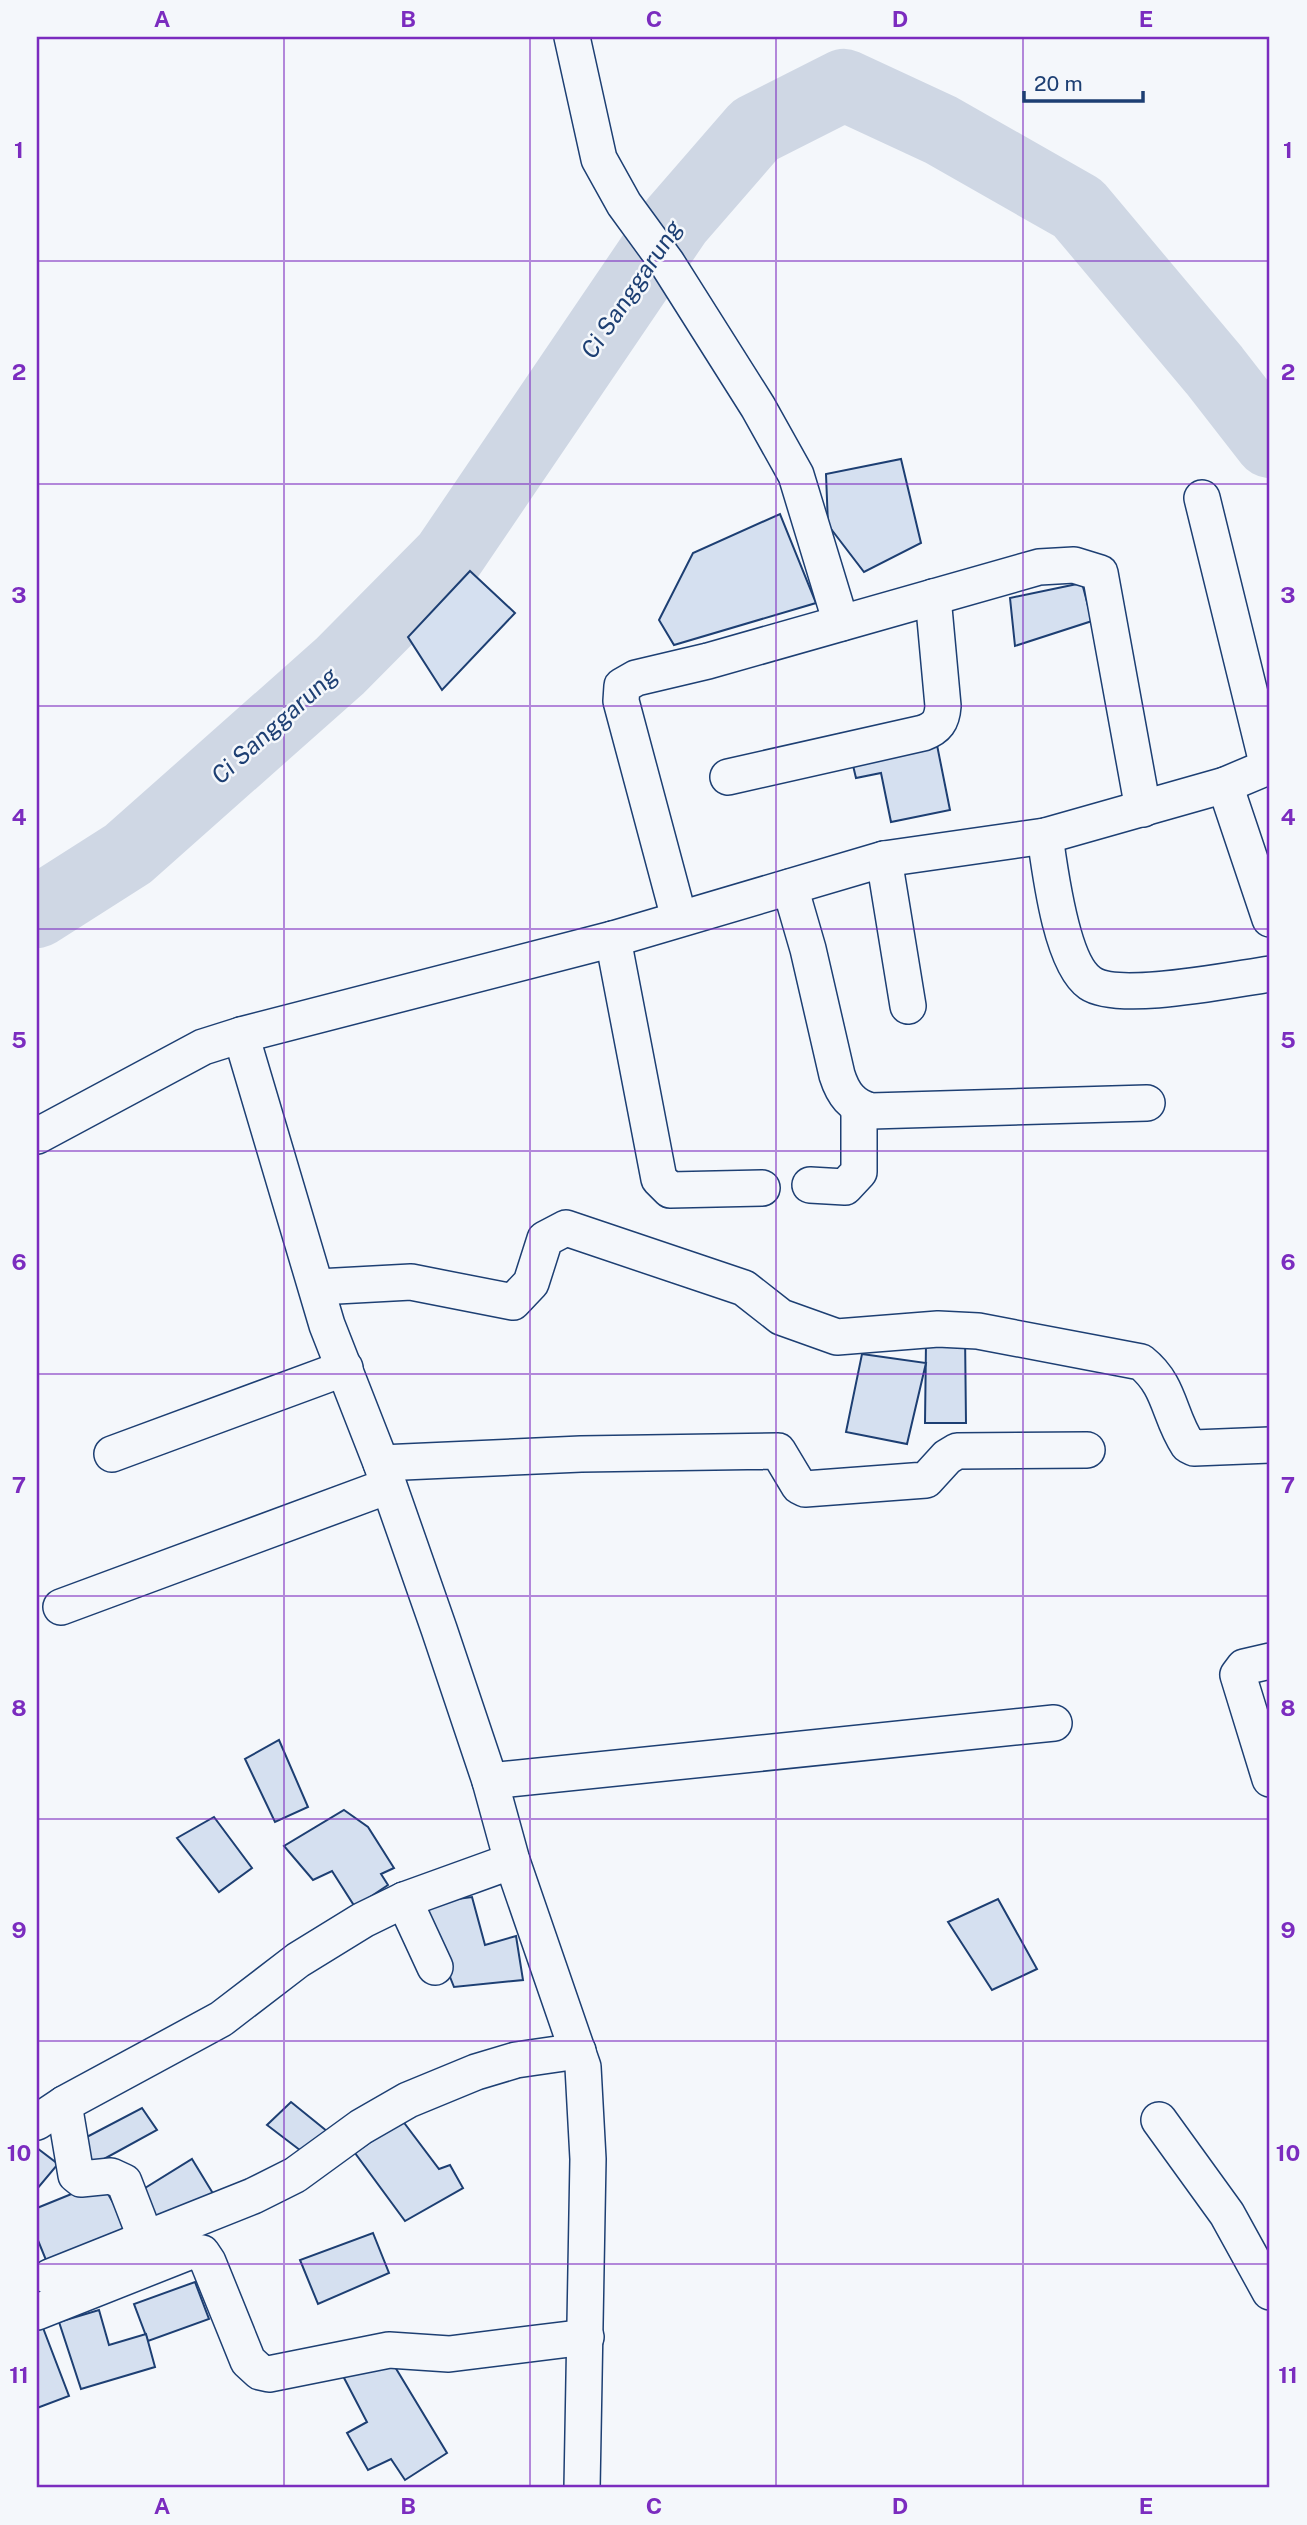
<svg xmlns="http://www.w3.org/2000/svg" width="1307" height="2525" font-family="'Public Sans',sans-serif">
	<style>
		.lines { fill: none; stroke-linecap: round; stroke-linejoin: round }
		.river { stroke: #cfd7e4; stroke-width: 72 }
		.building { fill: #d5e0f0; stroke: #1d3f73; stroke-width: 2 }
		.street-casing { stroke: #1d3f73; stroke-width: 38 }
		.street { stroke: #f4f7fb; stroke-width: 35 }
		.grid { fill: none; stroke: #7b2cbf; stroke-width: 2; stroke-opacity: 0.55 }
		.labels { text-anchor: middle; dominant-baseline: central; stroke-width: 5; stroke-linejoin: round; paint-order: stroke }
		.water-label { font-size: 24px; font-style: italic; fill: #1d3f73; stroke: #f4f7fb }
		.neatline { fill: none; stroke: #7b2cbf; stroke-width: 2.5 }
		.grid-label { font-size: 23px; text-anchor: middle; font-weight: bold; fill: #7b2cbf }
	</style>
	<rect width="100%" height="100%" fill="#f4f7fb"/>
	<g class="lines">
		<polyline class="river" points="37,912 128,854 340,666 448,557 676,221 755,130 844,85 941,130 1078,208 1214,370 1270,442"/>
	</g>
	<g class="building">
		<polygon points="901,459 921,543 864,572 828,525 826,474"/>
		<polygon points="780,514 816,603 674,645 659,620 693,553"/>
		<polygon points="470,571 515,613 442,690 408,637"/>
		<polygon points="1082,583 1092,621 1015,646 1010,598"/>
		<polygon points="936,740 950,810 891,822 881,773 856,778 851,757"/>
		<polygon points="965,1333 966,1423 925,1423 926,1343"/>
		<polygon points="862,1354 926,1363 907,1444 846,1432"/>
		<polygon points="279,1740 308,1807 275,1822 245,1759"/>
		<polygon points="344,1810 368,1827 394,1868 381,1874 388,1885 355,1907 332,1871 313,1880 284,1846"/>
		<polygon points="214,1817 252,1868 219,1892 177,1838"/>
		<polygon points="472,1897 485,1945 516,1936 523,1980 454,1987 421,1904"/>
		<polygon points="998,1899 1037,1969 992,1990 948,1922"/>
		<polygon points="291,2102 333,2136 309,2157 267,2125"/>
		<polygon points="142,2108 157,2130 93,2165 81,2140"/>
		<polygon points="402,2120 439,2169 450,2165 463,2188 405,2221 355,2153"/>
		<polygon points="37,2148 58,2164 37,2189"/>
		<polygon points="192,2159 217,2200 158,2227 137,2193"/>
		<polygon points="101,2182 129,2230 48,2265 37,2238 37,2208"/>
		<polygon points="373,2233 389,2273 318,2304 300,2260"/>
		<polygon points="195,2282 209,2319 148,2341 134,2304"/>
		<polygon points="99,2310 109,2345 146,2334 155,2367 81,2389 59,2322"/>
		<polygon points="40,2320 69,2396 37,2408 37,2322"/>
		<polygon points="389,2357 447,2453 405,2480 391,2459 368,2470 347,2433 367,2422 342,2374"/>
	</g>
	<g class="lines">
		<defs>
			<g id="street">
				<polyline points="572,37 599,159 624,204 667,263 758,407 796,475 841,623"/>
				<polyline points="1202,498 1268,767"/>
				<path d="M728,777L923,733C937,728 942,721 943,706L933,597"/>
				<polyline points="1225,785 1270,919"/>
				<path d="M1045,836C1050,871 1061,963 1090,983C1119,1003 1233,979 1270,974"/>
				<polyline points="884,859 908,1006"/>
				<path d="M790,887L808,949L837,1075C843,1094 852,1106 871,1111L1147,1103"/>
				<polyline points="679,918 621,701 622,686 636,678 708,661 1039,567 1074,565 1100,573 1143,809"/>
				<polyline points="613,939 659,1179 670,1190 762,1188"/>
				<polyline points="241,1035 327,1325 381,1463 439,1629 490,1781 512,1861 583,2067 588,2159 582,2488"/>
				<polyline points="37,1136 203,1047 241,1035 613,939 884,859 1045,836 1225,785 1270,766"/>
				<polyline points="810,1185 845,1187 859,1172 859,1108"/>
				<path d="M318,1287L411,1282L513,1302L531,1283L545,1239L566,1228L744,1288L781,1317L837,1337L938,1329L978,1331L1141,1362C1171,1386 1168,1415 1188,1445L1194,1448L1270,1445"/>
				<polyline points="112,1454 345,1368"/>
				<polyline points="381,1463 581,1454 778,1451 799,1486 805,1489 926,1480 947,1457 957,1451 1087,1450"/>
				<polyline points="61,1607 388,1486"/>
				<polyline points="1270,1661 1244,1667 1238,1675 1270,1779"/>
				<polyline points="490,1781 1054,1723"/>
				<polyline points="404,1900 435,1967"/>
				<polyline points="64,2104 76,2175 81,2179 111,2176 124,2182 146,2239"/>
				<polyline points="1159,2120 1227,2214 1270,2292"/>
				<polyline points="37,2122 64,2104 221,2019 298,1960 363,1920 404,1900 512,1861"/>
				<polyline points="50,2277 253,2196 295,2175 361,2127 408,2100 476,2072 516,2060 578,2051"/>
				<polyline points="37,2312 191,2251 202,2253 208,2262 248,2361 260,2372 269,2374 389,2350 449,2354 586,2337"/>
			</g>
		</defs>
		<use href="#street" class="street-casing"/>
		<use href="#street" class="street"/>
	</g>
	<path class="grid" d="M284,37V2488M530,37V2488M776,37V2488M1023,37V2488M37,261H1270M37,484H1270M37,706H1270M37,929H1270M37,1151H1270M37,1374H1270M37,1596H1270M37,1819H1270M37,2041H1270M37,2264H1270"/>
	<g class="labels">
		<g class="water-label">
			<text transform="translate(631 289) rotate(-56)">Ci Sanggarung</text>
			<text transform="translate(274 725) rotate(-42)">Ci Sanggarung</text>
		</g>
	</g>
	<rect width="1307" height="2525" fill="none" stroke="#f4f7fb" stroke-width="77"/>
	<path d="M1024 91v10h119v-10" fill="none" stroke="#1d3f73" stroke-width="3.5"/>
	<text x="1034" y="91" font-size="21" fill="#1d3f73" stroke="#f4f7fb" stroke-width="5" paint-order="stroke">20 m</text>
	<rect x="38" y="38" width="1230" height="2448" class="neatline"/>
	<g class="grid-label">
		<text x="162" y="27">A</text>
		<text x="408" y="27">B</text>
		<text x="654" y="27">C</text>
		<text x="900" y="27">D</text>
		<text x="1146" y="27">E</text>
		<text x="19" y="158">1</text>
		<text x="1288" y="158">1</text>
		<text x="19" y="380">2</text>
		<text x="1288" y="380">2</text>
		<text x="19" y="603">3</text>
		<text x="1288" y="603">3</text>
		<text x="19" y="825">4</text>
		<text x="1288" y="825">4</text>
		<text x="19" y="1048">5</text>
		<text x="1288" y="1048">5</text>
		<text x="19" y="1270">6</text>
		<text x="1288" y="1270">6</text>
		<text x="19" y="1493">7</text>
		<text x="1288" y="1493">7</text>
		<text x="19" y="1716">8</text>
		<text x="1288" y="1716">8</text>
		<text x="19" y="1938">9</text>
		<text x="1288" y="1938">9</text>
		<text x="19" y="2161">10</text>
		<text x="1288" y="2161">10</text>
		<text x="19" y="2383">11</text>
		<text x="1288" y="2383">11</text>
		<text x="162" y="2514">A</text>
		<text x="408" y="2514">B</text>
		<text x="654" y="2514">C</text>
		<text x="900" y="2514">D</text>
		<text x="1146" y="2514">E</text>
	</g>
</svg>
